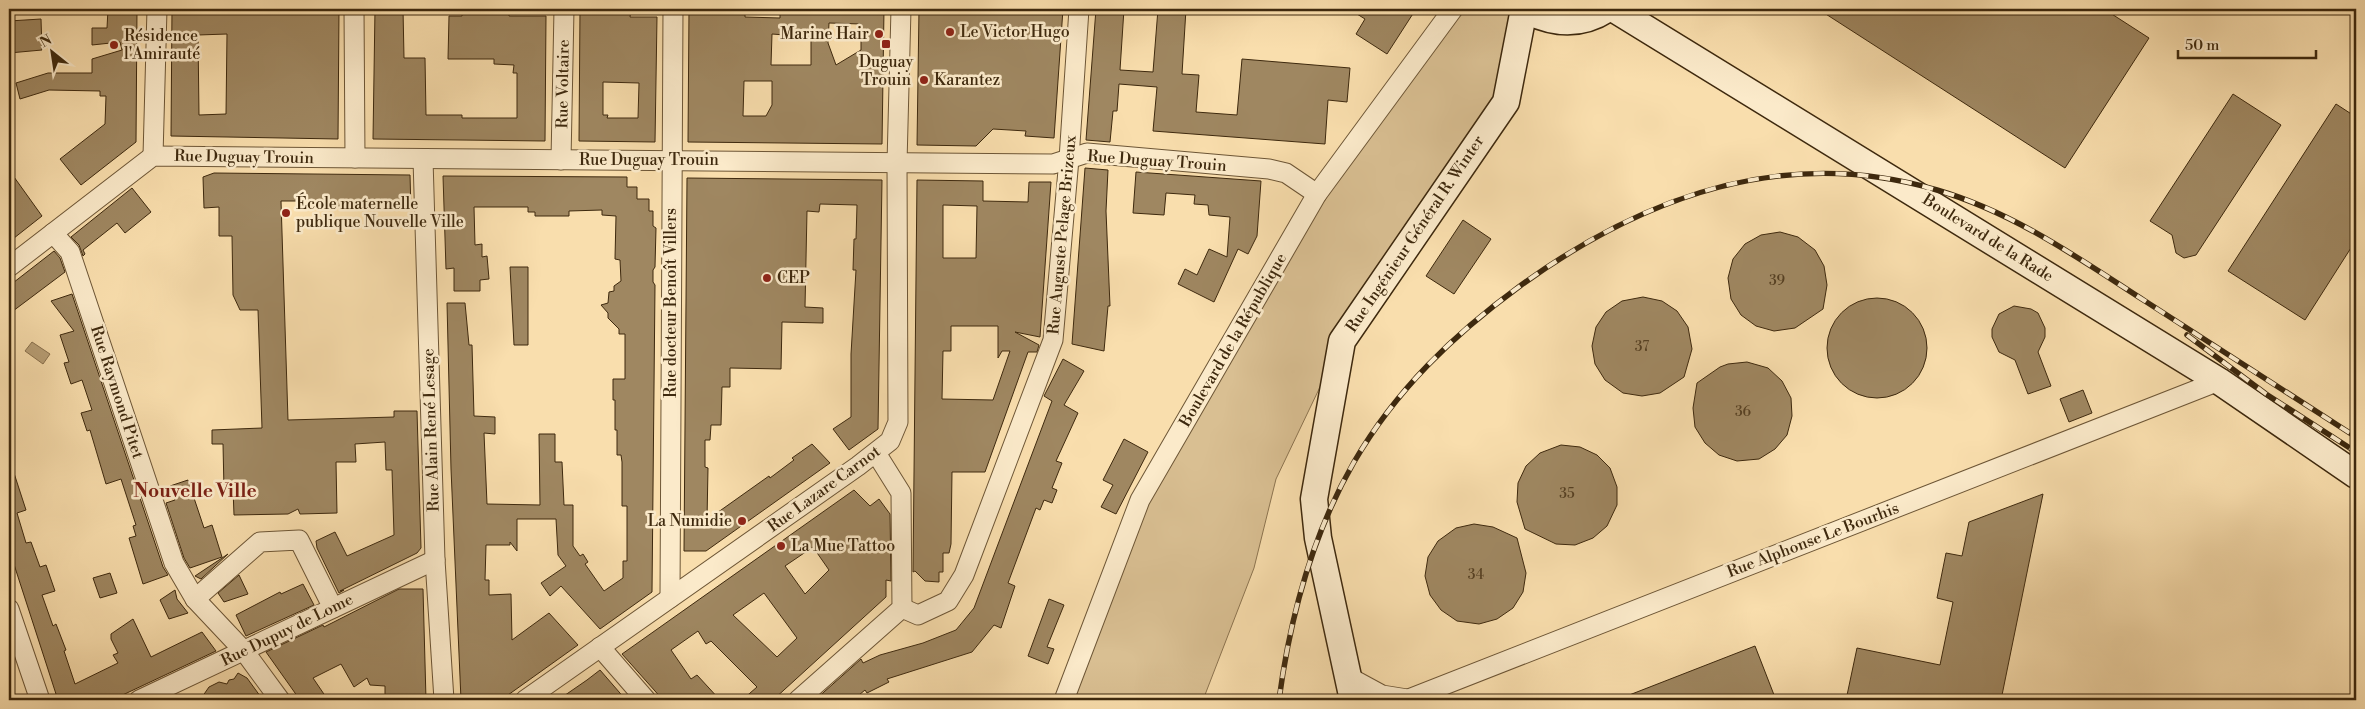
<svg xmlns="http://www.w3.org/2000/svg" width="2365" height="709" font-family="'Libre Bodoni',serif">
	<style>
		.green { fill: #d9bf92; stroke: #8c7450 }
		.water { fill: #b9a077; stroke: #88704d }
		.building { fill: #9f8761; stroke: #3e290e; fill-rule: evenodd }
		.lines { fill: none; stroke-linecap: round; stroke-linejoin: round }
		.street-casing { stroke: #6d5636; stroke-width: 21 }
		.secondary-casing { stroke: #3e290e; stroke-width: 29 }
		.street { stroke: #fbeaca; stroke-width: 19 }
		.secondary { stroke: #fbeaca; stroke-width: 26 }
		.rail-casing { stroke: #3e290e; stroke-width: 5.5 }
		.rail { stroke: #fbeaca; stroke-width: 4; stroke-dasharray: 11; stroke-linecap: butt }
		.poi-dot { fill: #8f2418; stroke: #fbeaca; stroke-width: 2 }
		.labels { text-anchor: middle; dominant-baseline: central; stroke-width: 5; stroke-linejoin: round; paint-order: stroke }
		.number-label { font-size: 14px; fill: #564023 }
		.poi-label { font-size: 16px; fill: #3e290e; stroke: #fbeaca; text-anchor: start }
		.street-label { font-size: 16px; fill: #3e290e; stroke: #fbeaca }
		.quarter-label { font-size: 19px; font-weight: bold; fill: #7a1f14; stroke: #fbeaca }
	</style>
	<rect width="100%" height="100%" fill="#f9dead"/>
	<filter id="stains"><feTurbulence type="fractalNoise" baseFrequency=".004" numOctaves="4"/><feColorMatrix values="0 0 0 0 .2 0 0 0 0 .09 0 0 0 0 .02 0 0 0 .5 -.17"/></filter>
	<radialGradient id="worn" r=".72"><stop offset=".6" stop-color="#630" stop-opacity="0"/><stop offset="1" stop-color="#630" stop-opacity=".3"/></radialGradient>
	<polygon class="green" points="1453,9 1524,9 1506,102 1342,341 1276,479 1254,568 1203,700 1064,700 1140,500 1317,194"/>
	<polygon class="water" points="32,342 50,354 43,364 25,351"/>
	<g class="building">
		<polygon points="108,9 137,9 136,142 81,185 60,159 105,124 106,96 100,96 100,91 49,90 20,99 16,83 48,73 92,73 92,59 122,50 120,42 92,45 92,28 107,28"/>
		<path d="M172,9H339L338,139L171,136ZM227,34L226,114L199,115L198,35Z"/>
		<polygon points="375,9 403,9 404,58 425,58 426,115 462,115 462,118 517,118 517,73 513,73 514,65 494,64 494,59 448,59 449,16 462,16 462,9 509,9 509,16 546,16 545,141 373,139"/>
		<path d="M580,9H631L630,17H657L655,142L579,141ZM603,82L639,83L638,118H607L608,115H603Z"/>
		<path d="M689,9H745V17L780,18V9H884L882,144L688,142ZM829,23L861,24V50L836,65L828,43ZM772,34L811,37V65H771ZM744,81H772V105L766,116H743Z"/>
		<polygon points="919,9 946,9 946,14 1063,9 1054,138 1025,136 1026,131 993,129 976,146 917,145"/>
		<polygon points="1096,9 1124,9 1120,70 1153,72 1158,9 1186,9 1182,74 1199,75 1196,112 1237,115 1242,59 1350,68 1347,102 1328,100 1325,144 1153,131 1157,87 1119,84 1117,111 1113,111 1110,142 1086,140"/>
		<polygon points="1349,9 1416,9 1387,54 1356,34 1365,19"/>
		<polygon points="1818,9 2104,9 2149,38 2065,168"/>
		<polygon points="41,19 42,50 9,53 9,21"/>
		<polygon points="2233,94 2281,125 2196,255 2184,258 2176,253 2172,235 2150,221"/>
		<polygon points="2336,104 2356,117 2356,240 2305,320 2228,271"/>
		<polygon points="1085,168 1108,170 1106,211 1110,306 1108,306 1104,351 1072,344"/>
		<polygon points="9,170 42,216 9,242"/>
		<polygon points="1136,172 1261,181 1257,236 1248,254 1238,249 1214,302 1178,284 1185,269 1197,275 1209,249 1227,257 1230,217 1209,215 1208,205 1194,204 1195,195 1166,193 1164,215 1133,213"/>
		<polygon points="214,173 410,175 411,210 386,209 386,202 351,201 351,206 336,206 336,201 281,201 288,420 394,417 394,411 417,411 421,548 417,553 340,591 344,590 339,593 317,548 316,541 335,532 347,556 394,535 392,470 386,470 385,442 355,444 356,462 336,462 337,513 300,514 298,509 288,514 234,515 233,489 224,490 223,444 212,444 212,430 262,428 258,310 240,310 233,295 232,236 219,236 219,207 204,208 203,177"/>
		<polygon points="443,176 627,177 627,187 637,187 637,199 649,199 649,211 653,211 653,226 656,228 655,267 653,270 653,282 655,285 652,592 600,629 561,586 550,596 541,583 566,566 558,555 556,519 517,519 517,551 510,542 510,545 486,545 485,580 489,580 489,595 511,594 512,640 549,613 578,645 501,700 461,700 451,469 447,303 465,303 469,345 472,345 474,416 495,417 495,434 484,433 487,504 540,505 539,434 555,434 555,462 562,462 564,505 573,505 573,546 580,556 583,554 588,562 585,564 604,591 623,578 623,561 627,561 627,506 622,506 622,462 621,455 617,455 617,430 615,430 615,400 613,400 613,379 625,379 625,334 619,334 619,329 608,318 608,313 601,305 608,303 609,292 614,291 614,286 621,281 620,260 615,259 616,216 602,215 602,210 569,211 569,216 535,216 535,212 528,212 528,207 474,207 475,245 482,244 482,257 487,256 489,279 480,280 480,291 454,291 454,268 446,269"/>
		<polygon points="687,178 882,180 878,429 849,450 833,429 851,417 851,354 856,270 853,270 854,239 856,239 857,205 820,204 819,212 807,211 805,307 823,308 823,323 782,322 781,369 730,368 730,387 722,387 721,425 711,425 710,440 705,440 705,467 708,468 707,520 769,476 770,478 794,460 792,458 812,444 830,463 706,551 684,551"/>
		<path d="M917,180L983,181V201L1028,202L1029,182H1051L1040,337L1015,332L1039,345L1037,352H1028L985,472H952L951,544L949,553H943V572H939V582L925,581L915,571L913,572ZM943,205L977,206L976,258H943ZM951,326H998V358L1002,351H1010L993,400L942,399L943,351H951Z"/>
		<polygon points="132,188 151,212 125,233 117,223 83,250 85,254 83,256 79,245 71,237"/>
		<polygon points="1463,220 1491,239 1454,294 1426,276"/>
		<polygon points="1780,232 1798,237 1815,250 1824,266 1827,285 1823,309 1795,328 1774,331 1756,326 1741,315 1731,299 1728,278 1733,259 1745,244 1761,235"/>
		<polygon points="54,251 60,258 65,272 9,314 9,286"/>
		<polygon points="510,267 528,267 528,345 514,345"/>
		<polygon points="72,294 163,567 168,575 143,584 129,538 136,536 133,526 136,525 121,479 106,484 90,430 87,431 81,413 92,410 82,380 71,384 64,363 69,362 60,335 74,331 51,301"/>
		<polygon points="1643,297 1662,301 1677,311 1688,327 1692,349 1684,377 1660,393 1642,396 1623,393 1605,380 1595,364 1592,346 1596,327 1606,312 1622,301"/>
		<circle cx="1877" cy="348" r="50"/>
		<polygon points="2014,306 2031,309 2038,313 2045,328 2045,337 2038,352 2051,386 2028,394 2015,360 1999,352 1992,337 1992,329 1999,314"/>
		<polygon points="1063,359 1084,371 1064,405 1078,413 1056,461 1062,463 1052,488 1057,490 1052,503 1044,500 1040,510 1036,508 1008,583 1015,586 1001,628 994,625 972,652 887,679 889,682 867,693 865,690 853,700 815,700 861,659 863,663 880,655 923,643 956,630 974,608 1052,401 1044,396"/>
		<polygon points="1747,362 1768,368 1782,381 1791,398 1792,416 1787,435 1775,449 1759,459 1737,461 1719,455 1705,443 1695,427 1693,408 1697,383 1720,367 1728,364"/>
		<polygon points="2083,390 2092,413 2069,422 2060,399"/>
		<polygon points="1124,439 1148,452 1116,514 1101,507 1113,485 1103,480"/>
		<polygon points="1561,445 1580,447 1597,455 1610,468 1617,487 1617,505 1607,526 1593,538 1575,545 1556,544 1525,529 1517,502 1518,483 1526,466 1540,453"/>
		<polygon points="9,467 12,467 26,510 17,513 26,543 31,542 40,567 46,565 55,591 42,595 53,626 56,624 66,650 64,651 75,684 118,663 113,655 118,653 111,639 111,634 133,619 151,657 202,632 216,651 112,700 51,700 51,697 56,694 9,549"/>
		<polygon points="188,480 204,528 212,525 222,557 190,568 184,558 166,503 175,500 170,486"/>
		<path d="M854,490L870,506L879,499L890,514L891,581L886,580V597L773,700H742L757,687L711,641L706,644L698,631L671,650L691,679L697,675L720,700H663L622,654ZM813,547L829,570L805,594L785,566ZM764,593L797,638L777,657L733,615Z"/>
		<polygon points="2043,494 2001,700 1846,700 1857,648 1940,665 1953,602 1937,598 1946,553 1962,556 1969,522"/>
		<polygon points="1474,524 1493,527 1517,538 1526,573 1523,592 1513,608 1497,619 1479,624 1457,621 1441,610 1430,595 1425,576 1428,557 1438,541 1456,528"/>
		<polygon points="228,554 201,579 195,576"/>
		<polygon points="110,573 117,593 100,598 93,578"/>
		<polygon points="239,575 248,594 224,602 218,593"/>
		<polygon points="303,584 314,605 246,636 236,615 280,592 281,594"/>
		<polygon points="399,589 423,589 426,700 385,700 385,686 370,685 367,678 354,687 341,664 313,678 328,700 300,700 266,652 323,625 324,627"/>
		<polygon points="175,590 177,599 188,613 169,619 160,600"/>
		<polygon points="1049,599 1064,605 1047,647 1054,649 1048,664 1028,656"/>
		<polygon points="1755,646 1776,700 1620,700 1619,699"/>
		<polygon points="600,670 626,700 558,700 587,680"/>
		<polygon points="238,673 247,678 263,700 200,700 209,687 219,682 227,684 229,680 234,679"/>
	</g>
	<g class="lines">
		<defs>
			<g id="street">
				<polyline points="354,9 355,158"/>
				<polyline points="153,156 157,9"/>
				<polyline points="423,159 435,560 444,700"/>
				<polyline points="561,160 564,9"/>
				<polyline points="53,233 70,252 174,563 195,599 244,651 280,700"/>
				<polyline points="9,267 153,156 1053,164 1087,153 1269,169 1286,173 1317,194"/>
				<polyline points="670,598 673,9"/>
				<polyline points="195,599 260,542 299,540 333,608"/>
				<polyline points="902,608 918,615 948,601 964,575 1053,340 1069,159 1079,9"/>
				<polyline points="9,609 40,700"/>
				<polyline points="600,647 646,700"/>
				<polyline points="1347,676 1382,695 1407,699"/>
				<polyline points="139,700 435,560"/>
				<polyline points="525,700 858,466 890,441 898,422 897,163 901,9"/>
				<polyline points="798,700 902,608 901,493 876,453"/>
				<polyline points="1064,700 1140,500 1317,194 1453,9"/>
				<polyline points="1406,700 2219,381"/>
			</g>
			<g id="secondary">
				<path d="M1524,9C1552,24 1579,27 1607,9"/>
				<polyline points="1614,9 2219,381 2356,475"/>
				<polyline points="1353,700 1318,538 1314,499 1342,341 1506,102 1524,9"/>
			</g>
		</defs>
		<use href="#street" class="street-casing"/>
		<use href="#secondary" class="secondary-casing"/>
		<use href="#street" class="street"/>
		<use href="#secondary" class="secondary"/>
		<defs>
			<g id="rail">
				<polyline points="2187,335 2266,394 2356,452"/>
				<path d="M1279,700C1290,617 1312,535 1354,462C1396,390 1453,335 1520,286C1644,196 1784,145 1937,190C2015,213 2078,258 2145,301C2216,347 2286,392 2356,437"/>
			</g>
		</defs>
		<use href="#rail" class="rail-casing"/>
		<use href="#rail" class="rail"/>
	</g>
	<g class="poi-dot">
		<circle cx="950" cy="32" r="5"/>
		<circle cx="879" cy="34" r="5"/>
		<rect x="881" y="39" width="10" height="10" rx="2.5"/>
		<circle cx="114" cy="45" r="5"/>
		<circle cx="924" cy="80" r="5"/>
		<circle cx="286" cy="213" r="5"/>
		<circle cx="767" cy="278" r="5"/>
		<circle cx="742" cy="521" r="5"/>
		<circle cx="781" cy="546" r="5"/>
	</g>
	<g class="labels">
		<g class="number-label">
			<text x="1777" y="281">39</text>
			<text x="1642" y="347">37</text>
			<text x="1743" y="412">36</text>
			<text x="1567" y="494">35</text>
			<text x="1476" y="575">34</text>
		</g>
		<g class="poi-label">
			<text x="960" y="32">Le Victor Hugo</text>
			<text x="869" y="34" text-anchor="end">Marine Hair</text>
			<text x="124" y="36">Résidence<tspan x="124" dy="18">l'Amirauté</tspan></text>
			<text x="886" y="62" text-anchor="middle">Duguay<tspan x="886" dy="18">Trouin</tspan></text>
			<text x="934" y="80">Karantez</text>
			<text x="296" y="204">École maternelle<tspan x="296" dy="18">publique Nouvelle Ville</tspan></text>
			<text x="777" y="278">CEP</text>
			<text x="732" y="521" text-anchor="end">La Numidie</text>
			<text x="791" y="546">La Mue Tattoo</text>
		</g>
		<g class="street-label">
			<text transform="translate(563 84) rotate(-89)">Rue Voltaire</text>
			<text transform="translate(244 157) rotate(1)">Rue Duguay Trouin</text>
			<text x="649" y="160">Rue Duguay Trouin</text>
			<text transform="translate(1157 161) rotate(4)">Rue Duguay Trouin</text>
			<text transform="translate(1415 234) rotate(-56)">Rue Ingénieur Général R. Winter</text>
			<text transform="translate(1062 235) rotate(-85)">Rue Auguste Pelage Brizeux</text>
			<text transform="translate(1988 238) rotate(32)">Boulevard de la Rade</text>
			<text transform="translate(671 303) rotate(-90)">Rue docteur Benoît Villers</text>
			<text transform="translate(1233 340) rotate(-60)">Boulevard de la République</text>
			<text transform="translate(117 392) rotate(72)">Rue Raymond Pitet</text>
			<text transform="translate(431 430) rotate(-92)">Rue Alain René Lesage</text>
			<text transform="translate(824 489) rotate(-36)">Rue Lazare Carnot</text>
			<text transform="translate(1813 540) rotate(-21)">Rue Alphonse Le Bourhis</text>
			<text transform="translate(287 630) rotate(-26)">Rue Dupuy de Lome</text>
		</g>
		<g class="quarter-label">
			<text x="195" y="491">Nouvelle Ville</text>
		</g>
	</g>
	<rect width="2365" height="709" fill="none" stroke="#f9dead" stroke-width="30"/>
	<rect x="10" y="10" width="2345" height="689" fill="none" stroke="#3e290e" stroke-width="2.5"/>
	<rect x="15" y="15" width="2335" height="679" fill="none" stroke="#3e290e"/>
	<g transform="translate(52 52) rotate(330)" stroke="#fbeaca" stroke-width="4" paint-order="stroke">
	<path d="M0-4L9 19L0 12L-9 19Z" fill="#3e290e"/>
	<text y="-8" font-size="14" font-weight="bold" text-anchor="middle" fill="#3e290e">N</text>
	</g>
	<path d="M2178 50v8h138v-8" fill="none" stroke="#3e290e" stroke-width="2.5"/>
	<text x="2185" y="50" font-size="15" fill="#3e290e" stroke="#fbeaca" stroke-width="4" paint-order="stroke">50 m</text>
	<rect width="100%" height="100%" filter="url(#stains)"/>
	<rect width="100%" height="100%" fill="url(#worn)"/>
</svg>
